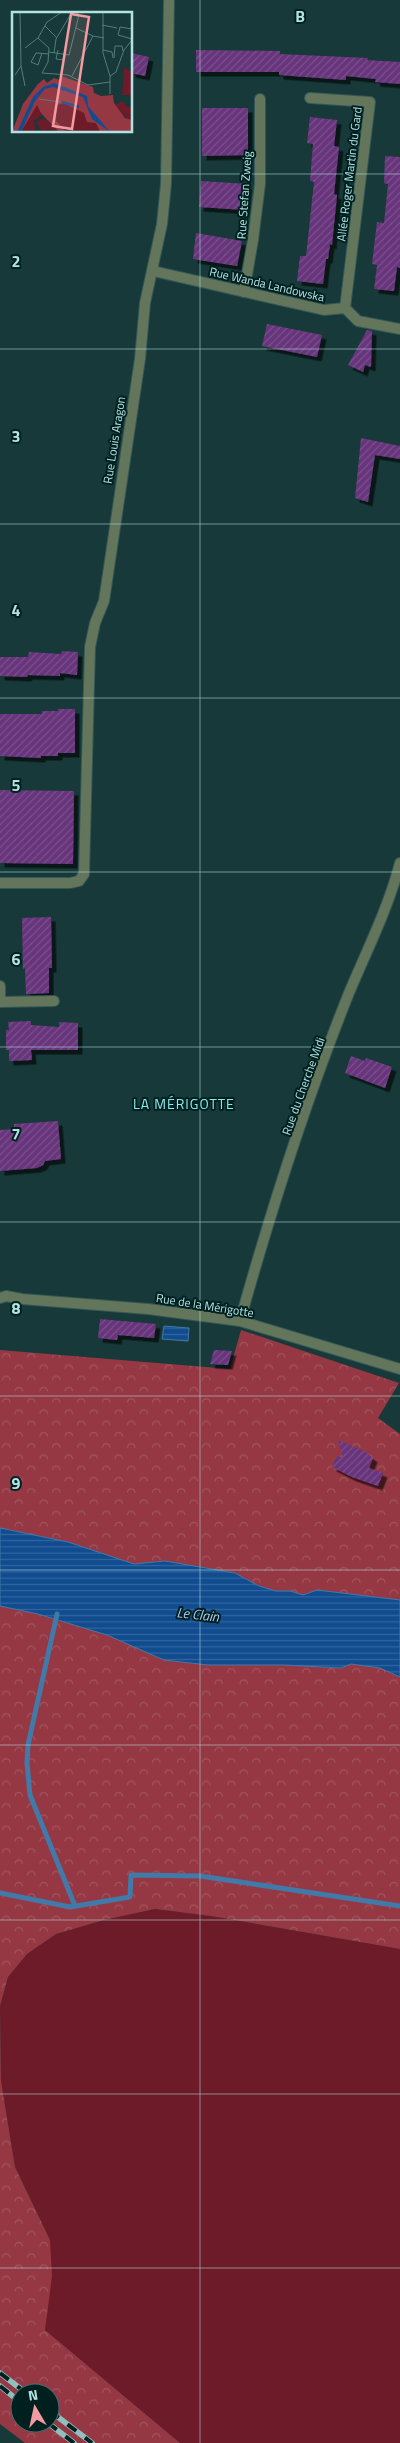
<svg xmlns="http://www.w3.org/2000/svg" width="400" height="2443" font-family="'Titillium Web',sans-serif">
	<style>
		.grass { fill: #6d1a29 }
		.forest { fill: url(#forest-crowns); fill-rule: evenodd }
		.water { fill: url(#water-rules); stroke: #4179a8 }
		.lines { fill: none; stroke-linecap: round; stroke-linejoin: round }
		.stream { stroke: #4179a8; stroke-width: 5 }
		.building { fill: url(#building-hatch); filter: url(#shadow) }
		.minor-casing { stroke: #335857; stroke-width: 12 }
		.minor { stroke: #63755a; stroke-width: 10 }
		.rail-casing { stroke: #91bebe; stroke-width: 5.5 }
		.rail { stroke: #002020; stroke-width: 4; stroke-dasharray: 11; stroke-linecap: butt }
		.grid { fill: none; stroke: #b2e3e2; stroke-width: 1; stroke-opacity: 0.55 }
		.labels { text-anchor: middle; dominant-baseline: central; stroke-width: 4; stroke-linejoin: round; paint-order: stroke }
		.street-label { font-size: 12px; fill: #b2e3e2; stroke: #002020 }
		.neighbourhood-label { font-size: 14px; letter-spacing: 1px; fill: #82eeee; stroke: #002020 }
		.water-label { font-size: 14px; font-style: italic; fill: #adcaf0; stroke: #002020 }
		.inset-river { fill: none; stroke: #114c8f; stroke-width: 2.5 }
		.inset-road { fill: none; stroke: #557d7d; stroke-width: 1 }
		.view { fill: #f49aa1; fill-opacity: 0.15; stroke: #f49aa1; stroke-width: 2.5 }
		.inset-edge { fill: none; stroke: #b2e3e2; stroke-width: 2.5 }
		.grid-label { font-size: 16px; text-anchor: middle; font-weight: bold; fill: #b2e3e2; stroke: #002020; stroke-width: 4; stroke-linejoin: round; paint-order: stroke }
	</style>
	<defs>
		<pattern id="forest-crowns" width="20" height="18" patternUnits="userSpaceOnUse" patternTransform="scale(1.25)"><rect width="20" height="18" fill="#953844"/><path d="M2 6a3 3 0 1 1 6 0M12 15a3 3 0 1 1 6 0" fill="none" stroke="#a1555f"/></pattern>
		<pattern id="water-rules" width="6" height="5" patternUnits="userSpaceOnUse" patternTransform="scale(1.25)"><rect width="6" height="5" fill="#114c8f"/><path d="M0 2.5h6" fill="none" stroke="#31669e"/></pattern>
		<pattern id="building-hatch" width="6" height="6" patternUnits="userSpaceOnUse" patternTransform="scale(1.25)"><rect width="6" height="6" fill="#67347b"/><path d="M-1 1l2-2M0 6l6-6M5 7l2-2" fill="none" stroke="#7a518d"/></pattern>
		<filter id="shadow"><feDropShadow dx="4.5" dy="4.5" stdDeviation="0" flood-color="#0009"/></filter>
	</defs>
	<rect width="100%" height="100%" fill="#173939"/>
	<polygon class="grass" points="155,1909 211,1916 400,1949 400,2443 180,2443 45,2330 50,2240 15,2167 1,2082 0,2006 8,1977 27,1954 56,1934 104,1920"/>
	<path class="forest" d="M241,1330L399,1383L378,1418L400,1434V1949L211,1916L155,1909L104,1920L56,1934L27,1954L8,1977L0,2006L1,2081L15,2167L50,2240L52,2276L45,2330L180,2443H25L0,2424V1350L230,1369ZM20,2393H50V2423H20Z"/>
	<g class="water">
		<polygon points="164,1326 189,1328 188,1341 162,1339"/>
		<polygon points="0,1528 68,1542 134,1564 165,1561 235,1573 259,1586 276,1591 290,1591 303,1595 317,1590 400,1600 400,1677 380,1668 351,1664 341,1668 284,1665 208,1665 164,1660 107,1635 38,1614 0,1606"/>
	</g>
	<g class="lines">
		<g class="stream">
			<polyline points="57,1614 28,1745 27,1763 30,1795 75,1906"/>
			<polyline points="0,1893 70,1907 130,1897 131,1875 200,1876 400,1906"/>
		</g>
	</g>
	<g class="building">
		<polygon points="196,50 280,51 280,54 368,58 367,60 400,62 400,84 375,82 376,79 346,76 346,80 279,75 279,72 196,72"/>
		<polygon points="131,53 149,57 145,76 131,73"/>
		<polygon points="202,108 248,108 248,155 202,156"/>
		<polygon points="310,117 337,120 334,146 339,147 334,194 337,195 332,245 330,244 328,259 326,259 323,284 297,281 300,256 306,256 314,182 310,181 313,144 307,143"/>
		<polygon points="385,156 400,157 400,268 397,267 394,291 374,289 377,265 372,264 377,222 384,223 388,184 384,183"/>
		<polygon points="201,181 247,184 245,210 199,207"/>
		<polygon points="196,233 242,241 237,266 193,259"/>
		<polygon points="267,324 322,335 317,357 262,346"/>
		<polygon points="367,330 372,331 371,367 365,365 363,372 348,365"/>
		<polygon points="361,438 400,446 400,459 375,455 368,502 355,498"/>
		<polygon points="62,651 78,652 77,675 60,673 60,676 28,675 27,677 0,676 0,657 28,657 29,652 61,654"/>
		<polygon points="58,709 75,709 75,753 58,753 58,756 41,756 41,758 0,756 0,714 42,714 42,711 58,711"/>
		<polygon points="0,790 74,791 73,864 0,863"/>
		<polygon points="51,917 52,968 49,968 49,993 26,994 25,968 23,969 22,918"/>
		<polygon points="31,1021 31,1025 59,1027 59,1022 78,1023 78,1050 31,1050 32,1060 9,1061 9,1050 6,1050 6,1030 9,1030 8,1022"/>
		<polygon points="351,1056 365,1061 366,1058 392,1067 385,1088 345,1073"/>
		<polygon points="58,1121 61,1159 45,1161 43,1165 37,1168 0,1171 0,1130 14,1129 14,1124"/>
		<polygon points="100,1319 156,1324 154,1338 118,1335 117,1340 98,1338"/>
		<polygon points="214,1350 232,1351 228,1365 210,1364"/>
		<polygon points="338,1440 364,1451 373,1458 369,1468 383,1473 378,1486 352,1477 332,1467 337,1456 343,1458"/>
	</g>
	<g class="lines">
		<defs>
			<g id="minor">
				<polyline points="310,98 370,102 345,308"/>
				<polyline points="153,271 324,310 345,308 358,321 400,329"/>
				<polyline points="244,292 253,240 260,184 260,99"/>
				<polyline points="0,883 70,883 79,881 84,874 90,647 95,623 104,601 140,359 145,303 162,224 166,184 169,0"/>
				<polyline points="0,986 0,1002"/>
				<polyline points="0,1002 54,1001"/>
				<polyline points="0,1298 6,1296 22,1299 148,1309 240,1321 400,1369"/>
				<path d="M240,1321C271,1210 306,1100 349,993C367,950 388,909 400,863"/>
			</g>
		</defs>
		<use href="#minor" class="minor-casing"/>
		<use href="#minor" class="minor"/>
		<defs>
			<g id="rail">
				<polyline points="0,2373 26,2393"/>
				<polyline points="0,2386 20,2402"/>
				<polyline points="50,2411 92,2443"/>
				<polyline points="48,2423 74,2443"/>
			</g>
		</defs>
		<use href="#rail" class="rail-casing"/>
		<use href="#rail" class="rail"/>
	</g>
	<path class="grid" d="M200,0V2443M0,174H400M0,349H400M0,524H400M0,698H400M0,872H400M0,1047H400M0,1222H400M0,1396H400M0,1570H400M0,1745H400M0,1920H400M0,2094H400M0,2268H400"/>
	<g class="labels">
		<g class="street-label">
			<text transform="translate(349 174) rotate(-83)">Allée Roger Martin du Gard</text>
			<text transform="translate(244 195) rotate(-86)">Rue Stefan Zweig</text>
			<text transform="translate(267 284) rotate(13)">Rue Wanda Landowska</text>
			<text transform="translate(114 440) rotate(-81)">Rue Louis Aragon</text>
			<text transform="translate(303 1086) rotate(-70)">Rue du Cherche Midi</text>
			<text transform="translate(205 1305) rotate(9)">Rue de la Mérigotte</text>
		</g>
		<g class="neighbourhood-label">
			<text x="184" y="1103">LA MÉRIGOTTE</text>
		</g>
		<g class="water-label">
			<text transform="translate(198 1614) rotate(6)">Le Clain</text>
		</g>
	</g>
	<g transform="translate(12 12)">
		<rect width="120" height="120" fill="#173939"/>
		<path d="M112,55L120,60V85L118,86V83H110ZM30,82L64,94L75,104L76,110L84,111L88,120H54L44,109L45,94L51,91ZM110,89L116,96L120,93L118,110L103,93ZM32,106L43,116L45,120H36L38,117L30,120L24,110Z" fill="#6d1a29"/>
		<path d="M49,64L81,75L82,81L89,84L101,83L102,91L113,106L120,108V120H88L84,111L75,110L72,101L52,91L45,93L44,109L54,120H47L24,96L12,120H0L11,92L26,72L32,67L35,71L42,66L48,68Z" fill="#953844"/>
		<path d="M25,93L30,103L22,109L24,120H9Z" fill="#6d1a29"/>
		<path d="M42,71L75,84L76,94L98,120L80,107L71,85L41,75L33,77L23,89L9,120H5L21,85L31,75Z" fill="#114c8f"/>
		<path class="inset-river" d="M50,90L67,95"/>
		<path class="inset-road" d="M91,0V41L98,64V82M90,13L105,16M33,14L45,26M64,16L81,24M120,17L108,15L106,23L120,27M26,26L37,36L36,50L30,61L56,63L76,73L98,70M13,36L26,26L35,10L50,0M46,38L44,47L52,48L53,43M91,38L100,40L101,46M37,40L57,43L67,3L64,0M30,41L26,53L19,50L24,41H25L37,42M42,41L44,27L60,0M102,46L103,34H110L111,39M9,54L13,74M3,63L9,54L8,0M60,64L81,24L92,26M98,64L104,60L112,38L120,28M27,87L48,90"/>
		<path class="view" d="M59,2L77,5L60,117L41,114Z"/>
		<rect width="120" height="120" class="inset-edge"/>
	</g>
	<g class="grid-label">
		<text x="300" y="22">B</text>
		<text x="16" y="267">2</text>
		<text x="16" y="442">3</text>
		<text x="16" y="616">4</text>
		<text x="16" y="791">5</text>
		<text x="16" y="965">6</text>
		<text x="16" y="1140">7</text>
		<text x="16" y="1314">8</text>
		<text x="16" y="1489">9</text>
	</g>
	<g transform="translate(35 2408) rotate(351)"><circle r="24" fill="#002020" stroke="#476e6e"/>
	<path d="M0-4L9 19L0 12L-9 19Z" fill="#f49aa1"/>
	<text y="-8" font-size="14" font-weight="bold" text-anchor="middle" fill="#b2e3e2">N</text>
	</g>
</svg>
